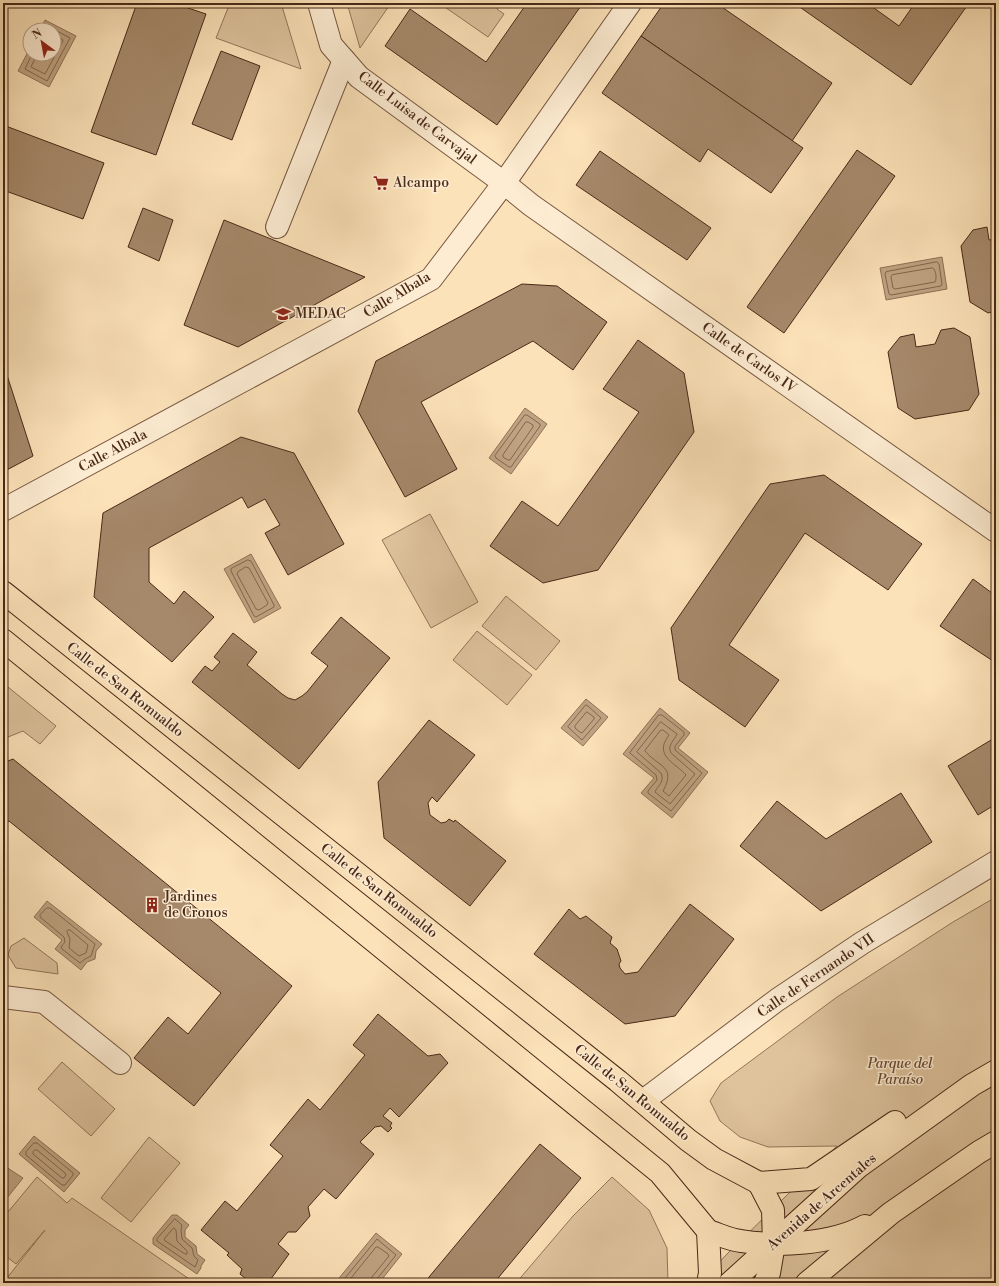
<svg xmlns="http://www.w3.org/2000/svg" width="999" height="1286" font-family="'Libre Bodoni',serif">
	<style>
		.green { fill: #dec39d; stroke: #94765a }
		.water { fill: #bfa382; stroke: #907257 }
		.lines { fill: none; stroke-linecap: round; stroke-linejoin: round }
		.shore { stroke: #84664c; stroke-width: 1 }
		.building { fill: #a6896b; stroke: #492917 }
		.minor-casing { stroke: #765740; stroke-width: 24 }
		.major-casing { stroke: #492917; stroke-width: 24 }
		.minor { stroke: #fdecd2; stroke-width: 22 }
		.major { stroke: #fce2b9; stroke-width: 22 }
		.labels { text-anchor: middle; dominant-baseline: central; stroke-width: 3; stroke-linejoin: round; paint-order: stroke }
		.street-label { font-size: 14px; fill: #492917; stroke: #fdecd2 }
		.poi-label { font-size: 14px; fill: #492917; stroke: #fdecd2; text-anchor: start }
		.park-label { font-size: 14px; font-style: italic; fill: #674832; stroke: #fdecd2 }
	</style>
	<rect width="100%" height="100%" fill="#fce2b9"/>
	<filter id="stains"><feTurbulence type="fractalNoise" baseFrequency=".005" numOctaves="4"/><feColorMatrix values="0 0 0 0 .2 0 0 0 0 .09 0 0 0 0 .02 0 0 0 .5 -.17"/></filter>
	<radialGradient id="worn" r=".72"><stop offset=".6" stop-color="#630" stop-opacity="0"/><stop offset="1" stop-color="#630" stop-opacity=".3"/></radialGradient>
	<g class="green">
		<polygon points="230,3 281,3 301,69 216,38"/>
		<polygon points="347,3 391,3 360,48"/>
		<polygon points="439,3 501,3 497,9 504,14 488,37"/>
		<polygon points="430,514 478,602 431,628 382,540"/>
		<polygon points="506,596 560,641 536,670 482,626"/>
		<polygon points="477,631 532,675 507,705 453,660"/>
		<polygon points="3,683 56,726 40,744 23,731 3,739"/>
		<polygon points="996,897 996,1283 700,1283 727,1254 837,1146 768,1147 740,1137 720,1121 710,1101 721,1083 837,997 953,922"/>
		<polygon points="24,938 57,963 58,974 16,968 8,955 11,946"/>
		<polygon points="62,1062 115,1109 91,1136 38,1089"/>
		<polygon points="149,1137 180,1163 131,1222 101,1198"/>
		<polygon points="37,1177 67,1203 72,1198 195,1283 3,1283 45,1230 16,1264 3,1254 3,1218"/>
		<polygon points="612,1177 649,1210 667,1248 668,1283 516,1283 573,1216"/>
	</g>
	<g class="water">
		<polygon points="45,20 76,36 49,87 18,71 30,48 30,54 54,54 54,30 40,30"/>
		<polygon points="942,257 947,289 886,300 880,268"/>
		<polygon points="525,408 547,424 511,474 489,458"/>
		<polygon points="251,554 281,608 254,623 224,569"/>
		<polygon points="586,699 608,717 583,746 561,728"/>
		<polygon points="660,708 690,733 678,748 708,772 672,818 641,793 654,778 623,754"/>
		<polygon points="47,901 102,944 96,951 95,959 87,962 81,970 55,949 62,940 34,917"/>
		<polygon points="34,1136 80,1173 64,1192 19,1154"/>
		<polygon points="3,1165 23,1178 3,1203"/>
		<polygon points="172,1215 177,1215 189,1225 185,1230 185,1237 196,1246 197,1254 205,1260 201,1266 201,1268 197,1274 153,1244 153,1238"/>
		<polygon points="376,1233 402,1254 379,1283 335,1283"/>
	</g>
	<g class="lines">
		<g class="shore">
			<polyline points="32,54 25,69 47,81 70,38 48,26 46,26 44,30"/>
			<polyline points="37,54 31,67 45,74 63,41 62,39 54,34"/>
			<polygon points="937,262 939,264 942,284 941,286 891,295 889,294 885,274 886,272"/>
			<path d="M933,268C936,270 937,279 935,282L895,289L893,288L891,277L892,275Z"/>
			<polygon points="525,415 527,415 540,424 540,426 511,467 509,467 496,458 495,456"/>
			<polygon points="526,422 528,422 533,425 533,427 510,460 508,460 503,457 503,455"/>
			<polygon points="248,560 251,561 274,605 274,607 256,617 254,616 231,571 231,569"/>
			<polygon points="246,567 249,568 268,603 267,605 259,610 256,609 237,574 238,572"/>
			<polygon points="586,705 588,706 601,718 582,740 568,727"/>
			<polygon points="587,712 594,717 594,719 583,732 581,733 575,728 575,726"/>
			<polygon points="659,715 662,715 684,732 684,735 675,746 675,750 702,773 671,811 648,793 648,791 657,780 656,775 630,753"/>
			<path d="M661,722L677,734C674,741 667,745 671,753L695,774L670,804L655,792C658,785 665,782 661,773L637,752Z"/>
			<path d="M661,730H663L669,735C667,738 665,741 664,744C660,759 678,765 686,775L669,796L663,791C677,766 658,767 645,751Z"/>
			<polygon points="47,908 50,908 95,944 91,956 85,959 80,963 62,949 61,947 65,942 64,937 40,917 40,915"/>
			<polygon points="68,930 70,930 88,945 86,953 79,956 69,948 70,939 67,932"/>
			<polygon points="34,1143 37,1143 73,1173 73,1175 65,1185 62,1185 26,1155 26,1152"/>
			<polygon points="35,1150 37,1150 65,1173 66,1175 64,1178 62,1178 33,1154 33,1152"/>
			<polygon points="175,1219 182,1225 181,1230 182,1239 192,1248 194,1256 198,1260 195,1267 157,1241 157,1239"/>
			<polygon points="174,1228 176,1230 177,1241 187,1251 187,1254 185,1254 164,1240 165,1238"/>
			<polyline points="341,1283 377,1239 396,1255 377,1279 376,1283"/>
			<polyline points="347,1283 376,1247 378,1247 388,1254 389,1256 372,1277 371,1283"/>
		</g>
	</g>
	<g class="building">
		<polygon points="137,3 173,3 206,14 156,155 91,132"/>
		<polygon points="527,3 583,3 497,125 385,46 410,9 486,62"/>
		<polygon points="664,3 716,3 832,83 792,141 641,36"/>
		<polygon points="794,3 867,3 899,26 915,3 969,3 911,85"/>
		<polygon points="641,36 803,148 771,193 708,149 700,162 602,93"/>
		<polygon points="221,51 260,66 232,140 192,124"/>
		<polygon points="3,125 104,163 83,219 3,190"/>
		<polygon points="857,150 895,176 784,333 747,307"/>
		<polygon points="600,151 711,228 687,260 576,185"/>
		<polygon points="143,208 173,220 159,261 128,247"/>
		<polygon points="224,220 365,277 238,347 184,325"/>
		<polygon points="987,227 989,240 996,239 996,311 988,313 970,302 961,246 973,230"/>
		<polygon points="522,284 557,286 607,322 573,370 533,341 421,402 457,469 405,497 358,411 376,361"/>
		<polygon points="954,328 970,337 979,394 969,410 915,419 898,408 888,352 900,337 914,334 916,347 935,344 941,330"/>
		<polygon points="638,340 684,373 694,432 598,570 543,583 490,546 522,501 558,526 639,412 603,389"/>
		<polygon points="3,372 6,372 33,456 3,472"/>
		<polygon points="241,437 294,453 344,544 288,575 265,533 280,525 265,499 248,508 242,497 149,548 149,582 174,604 184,591 214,617 172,662 94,597 103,513"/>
		<polygon points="824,475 922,544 888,590 805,533 729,645 779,680 745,727 679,680 671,628 770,484"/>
		<polygon points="973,579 996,596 996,663 940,626"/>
		<polygon points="341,617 390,658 299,769 192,682 205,666 212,671 220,662 214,657 233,633 257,652 247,665 282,694 288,698 295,700 302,696 307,692 328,666 311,653"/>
		<polygon points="429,720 475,755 437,802 432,797 428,803 430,815 441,823 446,822 449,819 454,822 455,820 506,861 470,906 384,838 378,782"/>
		<polygon points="996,737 996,804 978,815 948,766"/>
		<polygon points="13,759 292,986 194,1106 134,1058 168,1017 188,1034 221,993 9,821 3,824 3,763"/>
		<polygon points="901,793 932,842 821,911 740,846 777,801 826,839"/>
		<polygon points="690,904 734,939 675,1016 625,1024 534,954 569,909 580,919 586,916 612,937 610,943 617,949 621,961 619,964 620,968 625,974 638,972"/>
		<polygon points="378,1014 428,1056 440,1054 448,1063 399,1117 390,1108 383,1116 392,1123 390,1126 392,1128 388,1132 381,1126 375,1127 360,1142 374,1154 336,1199 324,1189 308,1207 310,1216 296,1232 288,1232 278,1244 289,1254 268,1283 258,1278 254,1283 251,1283 240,1274 242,1269 227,1255 229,1253 201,1230 225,1201 237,1211 283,1156 270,1145 308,1099 320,1110 365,1055 353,1045"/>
		<polygon points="540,1144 581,1178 494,1283 424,1283"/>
	</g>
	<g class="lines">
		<defs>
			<g id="minor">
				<polyline points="319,3 331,45 359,77 504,183 531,205 996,531"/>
				<polyline points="277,227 344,60"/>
				<polyline points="3,510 431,279 504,183 630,3"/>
				<polyline points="3,997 44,1002 120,1063"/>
				<polyline points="643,1101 777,1000 862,943 996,862"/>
			</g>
			<g id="major">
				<polyline points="3,592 618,1081 688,1140 714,1159 759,1183"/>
				<polyline points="3,640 660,1173 708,1231"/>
				<polyline points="759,1183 811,1179 895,1122"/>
				<polyline points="759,1183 773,1210 774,1244 769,1273 765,1283"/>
				<path d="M708,1231C718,1234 730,1240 741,1241C778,1247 832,1244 865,1226"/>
				<polyline points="708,1231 710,1273 708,1283"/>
				<polyline points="730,1283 858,1167 972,1085 996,1071"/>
				<polyline points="807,1283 891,1213 979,1152 996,1142"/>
			</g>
		</defs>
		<use href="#minor" class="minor-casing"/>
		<use href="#major" class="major-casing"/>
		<use href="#minor" class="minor"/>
		<use href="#major" class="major"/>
	</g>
	<defs>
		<symbol id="supermarket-bare" viewBox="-9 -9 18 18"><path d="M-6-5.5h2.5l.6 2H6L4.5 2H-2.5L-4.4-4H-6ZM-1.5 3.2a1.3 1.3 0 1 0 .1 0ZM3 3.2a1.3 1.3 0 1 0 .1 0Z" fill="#8f2418" stroke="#fdecd2" stroke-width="2.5" paint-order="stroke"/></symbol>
		<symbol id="university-bare" viewBox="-9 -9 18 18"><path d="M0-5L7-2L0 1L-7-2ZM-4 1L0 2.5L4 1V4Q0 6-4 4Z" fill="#8f2418" stroke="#fdecd2" stroke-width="2.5" paint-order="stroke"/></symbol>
		<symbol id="building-bare" viewBox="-9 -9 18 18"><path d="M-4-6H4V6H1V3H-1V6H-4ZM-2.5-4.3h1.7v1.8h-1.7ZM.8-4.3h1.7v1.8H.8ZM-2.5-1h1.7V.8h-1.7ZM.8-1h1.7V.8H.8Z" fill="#8f2418" stroke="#fdecd2" stroke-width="2.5" paint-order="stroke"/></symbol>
	</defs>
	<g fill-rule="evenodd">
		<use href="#supermarket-bare" x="370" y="172" width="22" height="22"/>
		<use href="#university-bare" x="272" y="303" width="22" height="22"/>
		<use href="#building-bare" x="141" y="894" width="22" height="22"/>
	</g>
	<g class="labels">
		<g class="street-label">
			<text transform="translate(417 118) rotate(37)">Calle Luisa de Carvajal</text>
			<text transform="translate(397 295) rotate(-31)">Calle Albala</text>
			<text transform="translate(749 358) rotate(35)">Calle de Carlos IV</text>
			<text transform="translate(113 451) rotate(-28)">Calle Albala</text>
			<text transform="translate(125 690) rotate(38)">Calle de San Romualdo</text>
			<text transform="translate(379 891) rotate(38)">Calle de San Romualdo</text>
			<text transform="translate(816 976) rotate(-34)">Calle de Fernando VII</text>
			<text transform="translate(632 1093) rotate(39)">Calle de San Romualdo</text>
			<text transform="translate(822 1202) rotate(-41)">Avenida de Arcentales</text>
		</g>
		<g class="poi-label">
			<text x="393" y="183">Alcampo</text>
			<text x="295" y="314">MEDAC</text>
			<text x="164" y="897">Jardines<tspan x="164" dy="16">de Cronos</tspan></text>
		</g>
		<g class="park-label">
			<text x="900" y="1064">Parque del<tspan x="900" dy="16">Paraíso</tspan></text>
		</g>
	</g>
	<rect width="999" height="1286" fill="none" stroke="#fce2b9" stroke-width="16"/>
	<rect x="4" y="4" width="991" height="1278" fill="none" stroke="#492917" stroke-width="2"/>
	<rect x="8" y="8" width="983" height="1270" fill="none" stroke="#492917"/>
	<g transform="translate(42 42) rotate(328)"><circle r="19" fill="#fdecd2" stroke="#b59e87"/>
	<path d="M0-3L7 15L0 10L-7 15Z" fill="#8f2418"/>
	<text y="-6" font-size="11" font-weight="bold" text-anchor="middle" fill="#492917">N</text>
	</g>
	<rect width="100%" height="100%" filter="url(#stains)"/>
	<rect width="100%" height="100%" fill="url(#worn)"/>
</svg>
